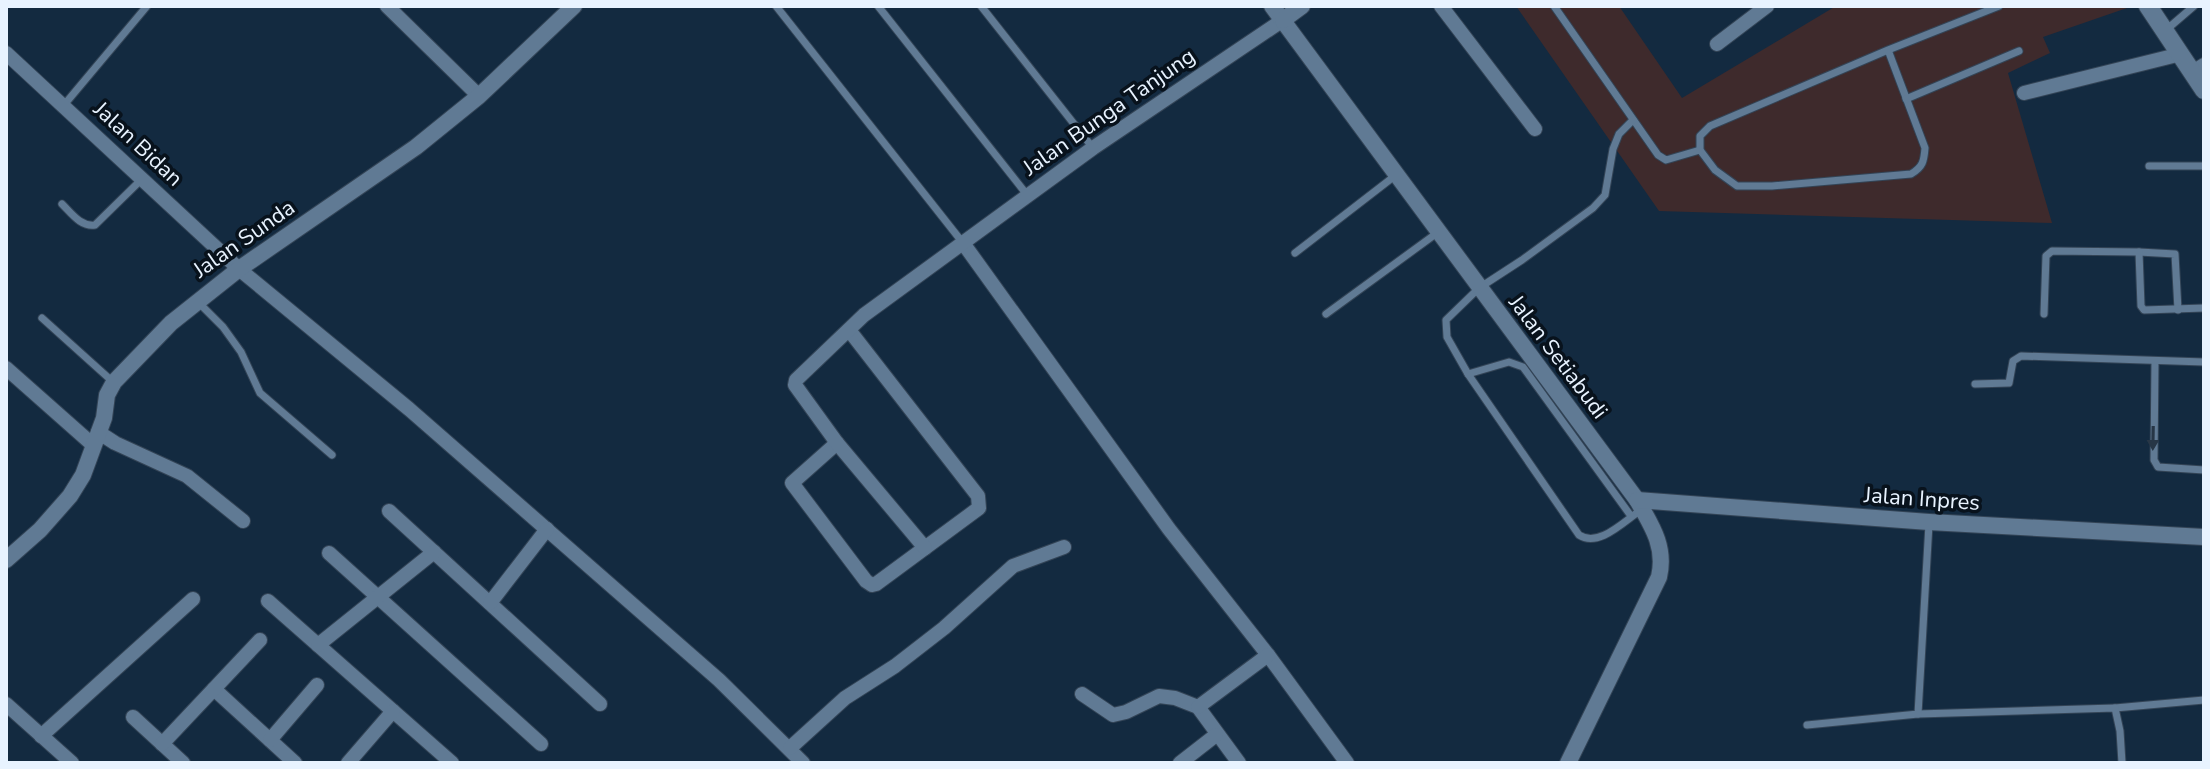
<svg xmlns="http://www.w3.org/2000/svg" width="2210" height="769" font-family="'Nunito Sans',sans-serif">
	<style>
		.education { fill: #3e2a2c }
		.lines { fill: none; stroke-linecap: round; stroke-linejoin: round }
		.service-casing { stroke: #334456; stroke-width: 9 }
		.minor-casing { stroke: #334456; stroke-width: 16 }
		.tertiary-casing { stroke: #334456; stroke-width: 18 }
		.secondary-casing { stroke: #334456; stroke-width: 20 }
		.service { stroke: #607a94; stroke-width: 7 }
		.minor { stroke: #607a94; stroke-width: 14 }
		.tertiary { stroke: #607a94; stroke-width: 16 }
		.secondary { stroke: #607a94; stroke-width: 18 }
		.oneway { fill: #273646 }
		.labels { text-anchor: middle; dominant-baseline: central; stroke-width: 7; stroke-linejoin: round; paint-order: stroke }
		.street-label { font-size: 22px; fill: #e8f3ff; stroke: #08121c }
	</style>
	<rect width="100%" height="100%" fill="#132a40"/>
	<polygon class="education" points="1516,6 1619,6 1682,98 1836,6 2126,6 2127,8 2043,37 2050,53 2008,73 2052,223 1659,211"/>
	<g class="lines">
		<defs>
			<g id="service">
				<polyline points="776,6 963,243"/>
				<polyline points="878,6 1028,196"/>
				<polyline points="981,6 1093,148"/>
				<polyline points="1554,6 1658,155 1666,160 1700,150"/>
				<polyline points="2166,30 2194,6"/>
				<path d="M1888,50L1925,148C1924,161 1923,167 1911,174L1772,186H1737L1715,170L1700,150V136L1710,126L1888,50L1999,6"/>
				<polyline points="1906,99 2019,51"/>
				<polyline points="64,105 147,6"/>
				<path d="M1633,120L1619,134L1613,149L1605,195L1593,208L1522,260L1479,288L1446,320L1447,337L1468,374L1579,535C1599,548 1624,521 1641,510"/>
				<polyline points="2149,166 2204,166"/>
				<path d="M62,204C72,214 81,227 95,225L143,178"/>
				<polyline points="2139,252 2175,254 2178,310"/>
				<polyline points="1295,253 1396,175"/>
				<polyline points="199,303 223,327 241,352 260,393 332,455"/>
				<polyline points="1326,314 1437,233"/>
				<polyline points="2044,314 2046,256 2052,251 2139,252 2141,306 2144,310 2204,308"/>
				<polyline points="42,318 112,381"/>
				<polyline points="2155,361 2154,460 2158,467 2204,470"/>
				<polyline points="1468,374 1509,362 1523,367 1631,516"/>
				<polyline points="1975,384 2009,383 2013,361 2021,356 2204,362"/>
				<polyline points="2115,708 2204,700"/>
				<polyline points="1918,714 2115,708 2120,731 2122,763"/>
				<polyline points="1807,725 1918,714 1929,524"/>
			</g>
			<g id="minor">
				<polyline points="387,6 479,96"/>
				<polyline points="1441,6 1535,129"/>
				<polyline points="1717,44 1767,6"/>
				<polyline points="6,53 239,269 409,409 719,680 803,763"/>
				<polyline points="2193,72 2204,65"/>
				<polyline points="2024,93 2181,54"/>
				<polyline points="963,243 1169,529 1268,655 1347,763"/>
				<polyline points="6,368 93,445"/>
				<polyline points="98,432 115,443 187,476 243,521"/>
				<polyline points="837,443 792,483 866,581 872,585 876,584 979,508 978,496 849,330"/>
				<polyline points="389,511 600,704"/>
				<polyline points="925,548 837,443 795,385 796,380 864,315 1093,148 1283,20"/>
				<polyline points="329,553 541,744"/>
				<polyline points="268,601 452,763"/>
				<polyline points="490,603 547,529"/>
				<polyline points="318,645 434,552"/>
				<polyline points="214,689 295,763"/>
				<polyline points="1082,694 1113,715 1126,712 1159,696 1175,698 1198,707 1239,763"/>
				<polyline points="6,704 72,763"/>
				<polyline points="1198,707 1268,655"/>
				<polyline points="133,717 183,763"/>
				<polyline points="41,736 193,599"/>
				<polyline points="270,740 317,685"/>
				<polyline points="162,744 260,640"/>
				<polyline points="790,748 845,698 895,666 944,628 1013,566 1064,547"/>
				<polyline points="348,763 393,711"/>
				<polyline points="1180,763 1216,735"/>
			</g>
			<g id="tertiary">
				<path d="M1272,6L1637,500C1652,526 1666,547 1659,577L1568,763"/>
				<polyline points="1283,20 1302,6"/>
				<polyline points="1637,500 1929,522 2204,537"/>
				<polyline points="6,560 40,530 70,496 83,475 104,418 107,395 114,382 171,323 239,269 416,147 479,96 574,6"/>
			</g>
			<polyline id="secondary" points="2148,6 2204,90"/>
		</defs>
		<use href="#service" class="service-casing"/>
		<use href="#minor" class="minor-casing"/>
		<use href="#tertiary" class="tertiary-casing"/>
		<use href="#secondary" class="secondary-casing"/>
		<use href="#service" class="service"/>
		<use href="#minor" class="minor"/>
		<use href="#tertiary" class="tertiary"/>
		<use href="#secondary" class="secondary"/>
	</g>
	<defs><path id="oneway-solid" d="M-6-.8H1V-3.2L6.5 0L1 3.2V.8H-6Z" transform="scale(2)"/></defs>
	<use class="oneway" href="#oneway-solid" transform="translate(2153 438) rotate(91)"/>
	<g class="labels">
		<g class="street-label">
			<text transform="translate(1109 112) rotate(-35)">Jalan Bunga Tanjung</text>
			<text transform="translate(138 144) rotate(43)">Jalan Bidan</text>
			<text transform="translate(244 239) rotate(-35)">Jalan Sunda</text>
			<text transform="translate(1558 357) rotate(53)">Jalan Setiabudi</text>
			<text transform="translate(1922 499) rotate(4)">Jalan Inpres</text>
		</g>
	</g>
	<rect width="2210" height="769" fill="none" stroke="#e8f3ff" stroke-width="16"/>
</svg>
